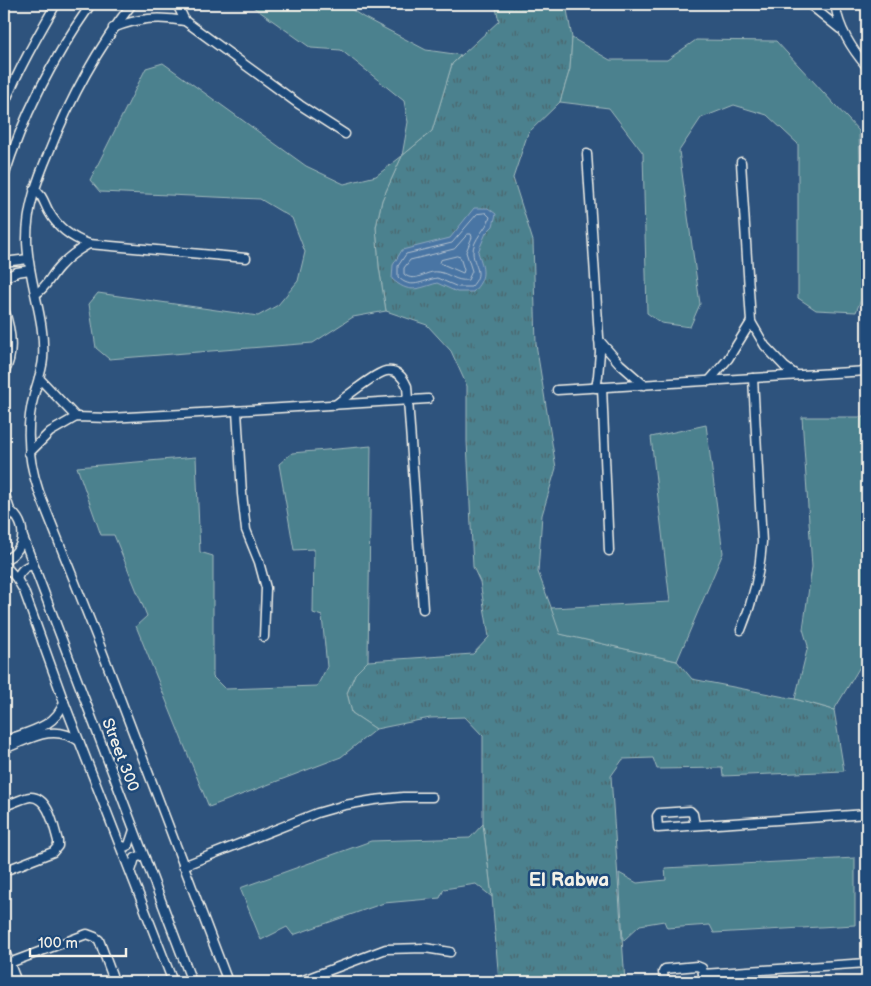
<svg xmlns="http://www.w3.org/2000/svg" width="871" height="986" font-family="'Balsamiq Sans',sans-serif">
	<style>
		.grass { fill: url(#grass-tufts); stroke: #a0b9bb }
		.park { fill: #4c818e; stroke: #a0b9bb }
		.water { fill: #4975a4; stroke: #8da7bf }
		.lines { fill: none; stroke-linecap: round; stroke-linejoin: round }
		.shore { stroke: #b0bfcd; stroke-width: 1 }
		.minor-casing { stroke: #f4f1e8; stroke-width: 11 }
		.minor { stroke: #1f4a7a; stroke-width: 8 }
		.labels { text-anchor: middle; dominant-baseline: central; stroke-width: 5; stroke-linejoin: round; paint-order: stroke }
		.street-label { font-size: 16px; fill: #f4f1e8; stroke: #1f4a7a }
		.quarter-label { font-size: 19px; font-weight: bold; fill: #f4f1e8; stroke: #1f4a7a }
	</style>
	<defs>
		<pattern id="grass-tufts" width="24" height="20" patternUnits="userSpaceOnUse" patternTransform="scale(1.25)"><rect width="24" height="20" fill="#4c818e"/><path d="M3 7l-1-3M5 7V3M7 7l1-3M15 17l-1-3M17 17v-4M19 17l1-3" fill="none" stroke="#4b676e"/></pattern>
	</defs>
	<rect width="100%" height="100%" fill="#2e537d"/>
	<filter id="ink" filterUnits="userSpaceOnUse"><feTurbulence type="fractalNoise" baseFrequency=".02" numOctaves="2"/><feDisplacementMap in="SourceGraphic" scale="10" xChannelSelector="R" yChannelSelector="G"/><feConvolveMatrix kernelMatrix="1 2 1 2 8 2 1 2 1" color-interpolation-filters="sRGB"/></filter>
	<g filter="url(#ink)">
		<polygon class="grass" points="495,4 566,4 572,38 570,69 560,102 528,133 513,178 533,241 536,344 556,468 542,515 538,572 561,634 677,661 692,679 795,699 834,710 844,771 723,776 722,768 657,769 653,758 623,759 611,776 625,982 499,982 492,897 483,824 483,736 465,717 430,718 376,729 352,713 347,693 355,674 368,661 473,654 489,637 480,582 473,567 467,441 467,386 451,351 427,325 386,311 379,267 376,227 382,200 402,156 432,131 452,64 499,21"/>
		<g class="park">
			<polygon points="249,4 343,4 363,17 426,50 461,55 452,64 432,131 402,156 382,200 376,227 379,267 386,311 353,317 313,343 109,359 96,348 89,304 98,293 258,316 278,305 298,281 305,252 292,218 260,199 100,192 90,180 146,68 163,63 306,166 344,184 376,176 402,156 408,122 404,101 341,50 311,48"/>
			<polygon points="572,38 610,60 667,60 696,40 776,41 859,131 864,292 856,312 816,310 798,298 798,144 767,115 734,105 701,118 679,151 700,304 690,327 661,323 647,313 643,153 609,108 560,102 570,69"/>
			<polygon points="802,417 867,417 867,655 834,710 795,699 808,646 803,629 812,567"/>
			<polygon points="706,425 723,553 677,661 560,634 551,608 670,602 651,437"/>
			<polygon points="371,446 368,661 355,674 347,693 352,713 376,729 341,757 209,807 136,626 147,616 114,535 101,535 77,467 196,457 200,552 213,556 213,677 225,689 317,686 327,667 322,616 313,613 314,549 294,550 279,464 292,453"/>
			<polygon points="483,824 492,897 476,884 444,889 440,898 384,903 293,935 287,927 261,940 240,888 371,841 470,838"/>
			<polygon points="855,858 855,925 714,933 710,925 667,928 664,921 640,925 623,941 619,873 637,883 666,880 665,868"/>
		</g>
		<path class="water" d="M474,208H488L496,214L493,226L486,233L478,252C484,270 487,277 473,292H457L437,283C417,289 409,294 392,279L393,265L402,250L450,238Z"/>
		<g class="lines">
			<g class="shore">
				<path d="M486,213L490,217C487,229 472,239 473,253C474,268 485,272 471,287H458L437,278C421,281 411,290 398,277V266L406,254L452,243L477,214Z"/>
				<path d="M468,234H471L472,237L466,252L472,271L468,280C456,282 449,273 438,272C426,270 415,284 404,274V268L410,260L454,249Z"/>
				<polygon points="457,256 460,257 464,270 463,273 440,263 441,260"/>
			</g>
			<defs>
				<g id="minor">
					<path d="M132,4C97,49 70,99 49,152C37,180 27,208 27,239C27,279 46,318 43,359C42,371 37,383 34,395C25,428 28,460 39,492L99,643L228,982"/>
					<polyline points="177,4 185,21"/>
					<polyline points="809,4 840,29"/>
					<path d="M835,4C839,29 851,48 867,67"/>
					<path d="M113,28C138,18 159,16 185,21L300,105L345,134"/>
					<path d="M4,105C18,70 37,37 56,4"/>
					<polyline points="587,154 600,352 598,376 596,388"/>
					<polyline points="741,162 751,322 765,346 785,367 796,375"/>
					<path d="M4,177C23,115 54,57 91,4"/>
					<path d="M34,189C43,195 44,203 49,212C58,228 72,238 89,244L246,258"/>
					<polyline points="4,262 28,259"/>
					<polyline points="4,278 17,272 30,270"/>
					<path d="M36,294C47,287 51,275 60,266C68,257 78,250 89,244"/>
					<path d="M4,309C11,329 15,353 4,373"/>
					<polyline points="599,340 620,364 644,385"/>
					<polyline points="39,378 76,417"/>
					<polyline points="709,381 728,359 751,322"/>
					<polyline points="602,387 609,551"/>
					<polyline points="557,390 867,371"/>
					<path d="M335,405C346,397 375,373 386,371C397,369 403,377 407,386L423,609"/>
					<polyline points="237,411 242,494 246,530 259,562 266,588 264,637"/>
					<polyline points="29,453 50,432 76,417 109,418 183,414 428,399"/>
					<polyline points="4,492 10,510"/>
					<path d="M4,507C28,518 29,550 4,560"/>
					<polyline points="23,537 192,982"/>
					<polyline points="4,564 17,579 24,591 64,702 173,982"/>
					<path d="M17,579C20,570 25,566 33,565"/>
					<path d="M741,630C753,601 760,573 762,542L753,378"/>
					<path d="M4,741C26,732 56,728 64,702"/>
					<path d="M4,749C30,739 53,723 79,741"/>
					<path d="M4,806C12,804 22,798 30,797C49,796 54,828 58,841V846L53,852L4,871"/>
					<polyline points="695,825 693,814 690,811 659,813 657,816 658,828 867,814"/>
					<polyline points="120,845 125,847 129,845 134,830"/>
					<polyline points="183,866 317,813 345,805 374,800 403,797 432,797"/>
					<polyline points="131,871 135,858 140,856 145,858"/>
					<polyline points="4,949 17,982"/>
					<polyline points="4,965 87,934 95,937 99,940 112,975 113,982"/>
					<polyline points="4,967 10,982"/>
					<polyline points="703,974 867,963"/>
					<polyline points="298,982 386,949 425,948 450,952"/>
					<polyline points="664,982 663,972 665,969 697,966 702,968 704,979 702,982"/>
				</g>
			</defs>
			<use href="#minor" class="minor-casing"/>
			<use href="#minor" class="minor"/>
		</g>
	</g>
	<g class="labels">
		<g class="street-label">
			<text transform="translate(120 755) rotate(69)">Street 300</text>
		</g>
		<g class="quarter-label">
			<text x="569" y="880">El Rabwa</text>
		</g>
	</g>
	<rect width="871" height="986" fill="none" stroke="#1f4a7a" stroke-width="20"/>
	<rect x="10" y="10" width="851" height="966" fill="none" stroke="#f4f1e8" stroke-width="2" filter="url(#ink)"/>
	<path d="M30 948v8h96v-8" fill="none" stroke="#f4f1e8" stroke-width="2.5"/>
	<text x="38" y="948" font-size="15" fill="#f4f1e8" stroke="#1f4a7a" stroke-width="4" paint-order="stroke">100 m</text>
</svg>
